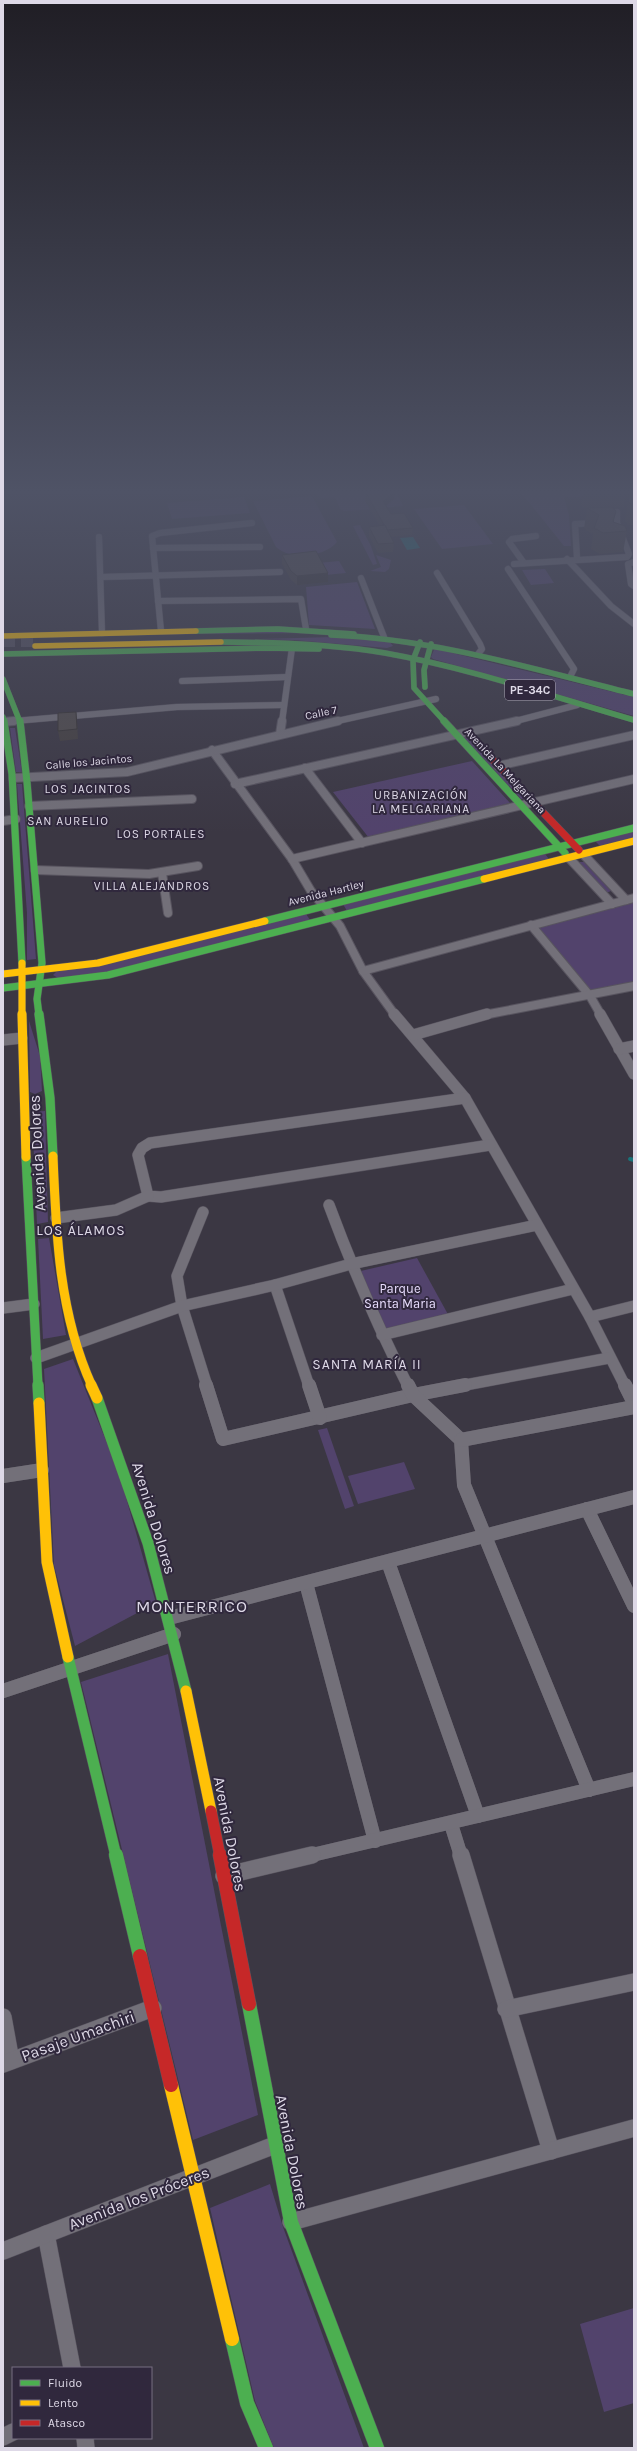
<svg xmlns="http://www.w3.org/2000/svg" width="637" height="2451" font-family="Karla,sans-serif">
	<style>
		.green { fill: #52436c }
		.water { fill: #197379 }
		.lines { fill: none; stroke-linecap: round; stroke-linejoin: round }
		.stream { stroke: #197379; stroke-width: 4 }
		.highway-tunnel { stroke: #534f5c; stroke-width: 12; stroke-dasharray: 12 6; stroke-linecap: butt }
		.street-far4-casing { stroke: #58545f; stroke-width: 7 }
		.street-far3-casing { stroke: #58545f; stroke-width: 10 }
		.street-far2-casing { stroke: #58545f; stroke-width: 12 }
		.street-far1-casing { stroke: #58545f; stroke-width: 14 }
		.street-casing { stroke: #58545f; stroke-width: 18 }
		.fast-far4-casing { stroke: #58545f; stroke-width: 6 }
		.fast-far3-casing { stroke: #58545f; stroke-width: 8 }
		.fast-far2-casing { stroke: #58545f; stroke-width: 10 }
		.fast-far1-casing { stroke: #58545f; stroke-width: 12 }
		.fast-casing { stroke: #58545f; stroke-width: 15 }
		.slow-far4-casing { stroke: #58545f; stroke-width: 6 }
		.slow-far3-casing { stroke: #58545f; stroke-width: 8 }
		.slow-far2-casing { stroke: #58545f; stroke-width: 10 }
		.slow-far1-casing { stroke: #58545f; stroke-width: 12 }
		.slow-casing { stroke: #58545f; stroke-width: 15 }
		.jam-far2-casing { stroke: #58545f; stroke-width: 8 }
		.jam-far1-casing { stroke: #58545f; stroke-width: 12 }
		.jam-casing { stroke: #58545f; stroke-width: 15 }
		.street-far4 { stroke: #737079; stroke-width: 6 }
		.street-far3 { stroke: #737079; stroke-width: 8 }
		.street-far2 { stroke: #737079; stroke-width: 11 }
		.street-far1 { stroke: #737079; stroke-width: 14 }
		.street { stroke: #737079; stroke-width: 17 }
		.fast-far4 { stroke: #4caf50; stroke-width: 5.5 }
		.fast-far3 { stroke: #4caf50; stroke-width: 7 }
		.fast-far2 { stroke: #4caf50; stroke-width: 9 }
		.fast-far1 { stroke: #4caf50; stroke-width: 11 }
		.fast { stroke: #4caf50; stroke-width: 14 }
		.slow-far4 { stroke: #ffc107; stroke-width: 5.5 }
		.slow-far3 { stroke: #ffc107; stroke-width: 7 }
		.slow-far2 { stroke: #ffc107; stroke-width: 9 }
		.slow-far1 { stroke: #ffc107; stroke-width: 11 }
		.slow { stroke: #ffc107; stroke-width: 14 }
		.jam-far2 { stroke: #c62828; stroke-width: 7 }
		.jam-far1 { stroke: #c62828; stroke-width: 11 }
		.jam { stroke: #c62828; stroke-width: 14 }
		.wall { fill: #454041 }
		.shaded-wall { fill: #383435 }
		.building { fill: #504b4c; stroke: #383435 }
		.labels { text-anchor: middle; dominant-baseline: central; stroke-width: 4; stroke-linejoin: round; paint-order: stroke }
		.far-street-label { font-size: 11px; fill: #ded9e7; stroke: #30283d }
		.shield { fill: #30283d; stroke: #aaa4b4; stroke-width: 1 }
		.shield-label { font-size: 12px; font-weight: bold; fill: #ded9e7 }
		.far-neighbourhood-label { font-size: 12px; letter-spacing: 1px; fill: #ded9e7; stroke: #30283d }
		.park-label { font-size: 13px; fill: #e8ddfe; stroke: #30283d }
		.neighbourhood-label { font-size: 14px; letter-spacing: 1px; fill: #ded9e7; stroke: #30283d }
		.near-street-label { font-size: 16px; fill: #ded9e7; stroke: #30283d }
		.near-neighbourhood-label { font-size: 17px; letter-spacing: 1px; fill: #ded9e7; stroke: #30283d }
	</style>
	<rect width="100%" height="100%" fill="#3b3743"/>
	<g class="green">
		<polygon points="313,490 395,490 403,506 383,508 390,503 366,500 367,503 379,509 344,511 340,509 335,497 321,498"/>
		<polygon points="503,490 589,493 589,497 564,497 569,515 571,546 564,546 520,491 505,493"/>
		<path d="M312,496L337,542C325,557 291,561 276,547L253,501Z"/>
		<polygon points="244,497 250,513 172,519 167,503"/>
		<polygon points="464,505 493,544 442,549 414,509"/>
		<polygon points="360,525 371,546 377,564 373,565 353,526"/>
		<polygon points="376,555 391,560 389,569 385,572 370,571 381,567"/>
		<polygon points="339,561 346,573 315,576 308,564"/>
		<polygon points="545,569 554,583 531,585 522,570"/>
		<polygon points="357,582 375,629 309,625 306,587"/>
		<polygon points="278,631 317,633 90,635"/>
		<polygon points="333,637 389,641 393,646 387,648 294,640 259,639"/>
		<polygon points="436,649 634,697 634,716 433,659 431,657 434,650"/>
		<polygon points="10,728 15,728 22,772 16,772"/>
		<polygon points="467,736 525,798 521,799 463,737"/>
		<polygon points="472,761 510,803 369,838 333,792"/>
		<polygon points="17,784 22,784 36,959 27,960 27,913"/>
		<polygon points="634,831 634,838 600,846 595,841"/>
		<polygon points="545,854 549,859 347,911 343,904"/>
		<polygon points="579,862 584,862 611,891 606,893"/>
		<polygon points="634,902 634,982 591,992 537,927"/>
		<polygon points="306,914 310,920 107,972 58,978 53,975 56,972"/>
		<polygon points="29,1021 40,1056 42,1091 35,1094 30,1092"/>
		<polygon points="45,1111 48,1222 37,1224 32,1112"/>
		<polygon points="49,1238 66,1335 43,1339 38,1239"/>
		<polygon points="417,1258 450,1318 380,1333 352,1273"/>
		<polygon points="73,1359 119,1473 156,1603 75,1646 54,1565 44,1369"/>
		<polygon points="327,1428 354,1506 345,1509 318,1430"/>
		<polygon points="404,1462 415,1489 358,1504 348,1476"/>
		<polygon points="168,1654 258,2115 193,2140 81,1682"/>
		<polygon points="270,2184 283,2227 364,2448 274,2448 255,2401 210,2208"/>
		<polygon points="634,2308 634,2403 604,2412 580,2324"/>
	</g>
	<polygon class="water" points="413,537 420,548 407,550 400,538"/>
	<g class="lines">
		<polyline class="stream" points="630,1159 634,1160"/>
		<polyline class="highway-tunnel" points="3,641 37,641"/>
		<defs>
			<g id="street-far4">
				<polyline points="99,537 102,633"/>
				<polyline points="153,548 260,547"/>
				<polyline points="577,558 575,524 599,523"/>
				<polyline points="567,559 611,606 634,624"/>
				<polyline points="634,562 628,564 631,584 634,586"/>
				<polyline points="524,563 509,542 512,539 536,536"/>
				<polyline points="514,564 627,557 629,554 617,523 617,512"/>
				<polyline points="508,569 574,669 570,677"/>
				<polyline points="437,573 480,644 482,649 478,654"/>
				<polyline points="101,577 280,572"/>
				<polyline points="361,578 384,637"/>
				<polyline points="158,601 301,599 306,629"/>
				<polyline points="161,631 152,536 160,533 252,523"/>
				<polyline points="182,681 287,677"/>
				<polyline points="3,722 177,707 283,705"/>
				<polyline points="282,722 292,648"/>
				<polyline points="333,722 436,699"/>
				<polyline points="512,722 577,705"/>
			</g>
			<g id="street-far3">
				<polyline points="3,722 14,721"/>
				<polyline points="280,734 282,721"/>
				<polyline points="212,750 292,859 311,891 340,926 363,971 395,1015"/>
				<polyline points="498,766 634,735"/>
				<polyline points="305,768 362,843"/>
				<polyline points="13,778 127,772 338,721"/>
				<polyline points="235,784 517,721"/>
				<polyline points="29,806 192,799"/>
				<polyline points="3,821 16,819"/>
				<polyline points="583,854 626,900"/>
				<polyline points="569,858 612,904"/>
				<polyline points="292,859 634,779"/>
				<polyline points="35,870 149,874 198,866"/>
				<polyline points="162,873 168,913"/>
				<polyline points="531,925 590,996 601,1015"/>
				<polyline points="363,971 634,898"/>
				<polyline points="484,1015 634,986"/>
			</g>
			<g id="street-far2">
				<polyline points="394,1014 465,1098 590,1317 625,1386"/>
				<polyline points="600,1014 634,1074"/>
				<polyline points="413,1035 487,1014"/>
				<polyline points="3,1040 22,1038"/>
				<polyline points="619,1049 634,1046"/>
				<polyline points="465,1098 150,1143 142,1148 138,1155 148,1196 161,1197 490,1145"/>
				<path d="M329,1205C352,1267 378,1327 408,1386"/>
				<polyline points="203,1212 177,1276 182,1306 207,1386"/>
				<polyline points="56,1218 116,1210 148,1196"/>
				<polyline points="275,1285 309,1386"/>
				<polyline points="3,1308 34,1304"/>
				<polyline points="590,1317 634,1306"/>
				<polyline points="382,1335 573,1289"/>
				<polyline points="36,1358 182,1306 275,1285 351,1264 537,1225"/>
				<polyline points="460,1386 609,1358"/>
			</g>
			<g id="street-far1">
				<polyline points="206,1385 223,1439 413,1395 465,1385"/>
				<polyline points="309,1385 320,1418"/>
				<polyline points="408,1385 413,1395 461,1440 464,1485 589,1790"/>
				<polyline points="625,1385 634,1403"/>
				<polyline points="461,1440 634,1407"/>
				<polyline points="3,1476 42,1470"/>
				<polyline points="587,1509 634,1606"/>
				<polyline points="388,1562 478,1816"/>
				<polyline points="306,1583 375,1841"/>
				<polyline points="169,1618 634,1497"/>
				<polyline points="3,1691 174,1634"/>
				<polyline points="451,1824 461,1856"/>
				<polyline points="308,1856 634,1779"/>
			</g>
			<g id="street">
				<polyline points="461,1855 551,2151"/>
				<polyline points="224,1876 312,1855"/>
				<polyline points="506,2009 634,1982"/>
				<polyline points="3,2017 11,2061"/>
				<polyline points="3,2064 153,2008"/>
				<polyline points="291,2222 634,2128"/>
				<polyline points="46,2234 72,2368"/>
				<polyline points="3,2251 275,2145"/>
				<polyline points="3,2437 13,2432"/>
				<polyline points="85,2438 86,2448"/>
			</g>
			<g id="fast-far4">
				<polyline points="196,631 278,629 354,634"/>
				<path d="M331,635C435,639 533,669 634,694"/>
				<path d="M221,642C276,642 330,644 385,653C469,668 551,696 634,720"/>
				<polyline points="420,642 413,660 414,688 445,722"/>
				<polyline points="3,654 265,648 319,649"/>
				<polyline points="3,679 20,722"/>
				<polyline points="425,687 424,670 431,644"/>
				<polyline points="3,717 4,722"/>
			</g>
			<g id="fast-far3">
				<polyline points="4,721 12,774 22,963"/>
				<polyline points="20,721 27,782 42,963 37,999 39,1015"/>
				<polyline points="444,721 565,853"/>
				<polyline points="265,921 634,828"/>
				<polyline points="3,988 108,975 484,879"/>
			</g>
			<g id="fast-far2">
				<polyline points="39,1014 50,1098 53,1156"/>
				<polyline points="26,1157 38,1386"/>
			</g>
			<g id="fast-far1">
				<polyline points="38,1385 39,1403"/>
				<polyline points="97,1398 148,1543 186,1691"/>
				<polyline points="68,1657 116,1856"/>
			</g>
			<g id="fast">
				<polyline points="116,1855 140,1956"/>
				<polyline points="249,2004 291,2222 377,2448"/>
				<polyline points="232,2339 247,2403 266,2448"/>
			</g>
			<g id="slow-far4">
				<polyline points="3,636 196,631"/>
				<polyline points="35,646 221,642"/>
			</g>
			<g id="slow-far3">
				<polyline points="484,879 634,841"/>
				<polyline points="22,963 22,1015"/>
				<polyline points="3,974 98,963 265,921"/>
			</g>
			<g id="slow-far2">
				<polyline points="22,1014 26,1157"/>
				<path d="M53,1156C56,1234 59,1314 92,1386"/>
			</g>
			<g id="slow-far1">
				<polyline points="91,1385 97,1398"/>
				<polyline points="39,1403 47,1562 68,1657"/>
				<polyline points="186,1691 211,1811"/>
			</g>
			<polyline id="slow" points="171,2085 232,2339"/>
			<polyline id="jam-far2" points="491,758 579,850"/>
			<polyline id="jam-far1" points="211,1811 220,1856"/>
			<g id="jam">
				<polyline points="220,1855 249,2004"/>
				<polyline points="140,1956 171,2085"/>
			</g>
		</defs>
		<use href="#street-far4" class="street-far4-casing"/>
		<use href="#street-far3" class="street-far3-casing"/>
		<use href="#street-far2" class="street-far2-casing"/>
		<use href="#street-far1" class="street-far1-casing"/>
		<use href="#street" class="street-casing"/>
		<use href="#fast-far4" class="fast-far4-casing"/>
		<use href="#fast-far3" class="fast-far3-casing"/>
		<use href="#fast-far2" class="fast-far2-casing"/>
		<use href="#fast-far1" class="fast-far1-casing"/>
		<use href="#fast" class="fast-casing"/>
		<use href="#slow-far4" class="slow-far4-casing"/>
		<use href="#slow-far3" class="slow-far3-casing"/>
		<use href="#slow-far2" class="slow-far2-casing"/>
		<use href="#slow-far1" class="slow-far1-casing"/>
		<use href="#slow" class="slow-casing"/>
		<use href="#jam-far2" class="jam-far2-casing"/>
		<use href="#jam-far1" class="jam-far1-casing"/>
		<use href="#jam" class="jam-casing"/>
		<use href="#street-far4" class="street-far4"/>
		<use href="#street-far3" class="street-far3"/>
		<use href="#street-far2" class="street-far2"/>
		<use href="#street-far1" class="street-far1"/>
		<use href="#street" class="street"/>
		<use href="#fast-far4" class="fast-far4"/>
		<use href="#fast-far3" class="fast-far3"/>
		<use href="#fast-far2" class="fast-far2"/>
		<use href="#fast-far1" class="fast-far1"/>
		<use href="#fast" class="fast"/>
		<use href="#slow-far4" class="slow-far4"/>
		<use href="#slow-far3" class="slow-far3"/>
		<use href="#slow-far2" class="slow-far2"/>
		<use href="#slow-far1" class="slow-far1"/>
		<use href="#slow" class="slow"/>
		<use href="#jam-far2" class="jam-far2"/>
		<use href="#jam-far1" class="jam-far1"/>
		<use href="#jam" class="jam"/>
	</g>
	<g class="wall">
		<polygon points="583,490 626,490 624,507 612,507 614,523 627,531 623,552 600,554 591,549 593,534 584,529 587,508 591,508 585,508 581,505"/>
		<polygon points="395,492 394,499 386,506 391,514 413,528 412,535 391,537 394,543 393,552 378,553 369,536 369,527 380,526 365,501 366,493"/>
		<polygon points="629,494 634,494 634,525 628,525 625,521"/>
		<polygon points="282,555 328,573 328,582 297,585 291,580 282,564"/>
		<polygon points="76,712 77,722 78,739 60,741 58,731"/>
	</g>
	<g class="shaded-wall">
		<polygon points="395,492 394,499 383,508 383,501"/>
		<polygon points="328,573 328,582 297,585 297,576"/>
	</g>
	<g class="building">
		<polygon points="368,490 387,490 395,492 383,501 391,514 404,513 413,528 387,530 366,493"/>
		<polygon points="629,494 634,494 634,504 631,504 628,501"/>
		<polygon points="612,507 616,511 613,522 625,526 627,531 603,533 594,528 599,515 587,508"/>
		<polygon points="385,525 394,543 378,544 369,527"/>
		<polygon points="316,551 328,573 297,576 291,571 282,555"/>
		<polygon points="76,712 77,729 58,731 58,713"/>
	</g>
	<linearGradient id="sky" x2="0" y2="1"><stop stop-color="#201e25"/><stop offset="0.59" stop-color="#4f5366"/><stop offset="1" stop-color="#4f5366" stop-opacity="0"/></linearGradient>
	<rect width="637" height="833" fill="url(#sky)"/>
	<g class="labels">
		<g class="far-street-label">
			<text transform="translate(321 713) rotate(-12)">Calle 7</text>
			<text transform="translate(89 762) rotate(-5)">Calle los Jacintos</text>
			<text transform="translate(505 771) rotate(47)">Avenida La Melgariana</text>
			<text transform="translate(326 893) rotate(-14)">Avenida Hartley</text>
		</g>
		<rect class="shield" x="505" y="680" width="50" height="20" rx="3"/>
		<g class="shield-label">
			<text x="530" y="690">PE-34C</text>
		</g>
		<g class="far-neighbourhood-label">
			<text x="88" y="789">LOS JACINTOS</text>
			<text x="421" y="795">URBANIZACIÓN<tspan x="421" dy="14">LA MELGARIANA</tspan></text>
			<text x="68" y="821">SAN AURELIO</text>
			<text x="161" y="834">LOS PORTALES</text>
			<text x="152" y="886">VILLA ALEJANDROS</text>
		</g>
		<g class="park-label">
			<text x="400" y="1288">Parque<tspan x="400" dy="15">Santa Maria</tspan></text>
		</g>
		<g class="neighbourhood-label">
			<text x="81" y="1230">LOS ÁLAMOS</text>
			<text x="367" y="1364">SANTA MARÍA II</text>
		</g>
		<g class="near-street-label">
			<text transform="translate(37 1153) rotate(-93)">Avenida Dolores</text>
			<text transform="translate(154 1518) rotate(73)">Avenida Dolores</text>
			<text transform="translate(230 1834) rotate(79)">Avenida Dolores</text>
			<text transform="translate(78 2036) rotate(-20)">Pasaje Umachiri</text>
			<text transform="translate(292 2152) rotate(79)">Avenida Dolores</text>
			<text transform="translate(139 2198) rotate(-21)">Avenida los Próceres</text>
		</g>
		<g class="near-neighbourhood-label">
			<text x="192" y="1606">MONTERRICO</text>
		</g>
	</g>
	<rect width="637" height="2451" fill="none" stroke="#ded9e7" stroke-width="8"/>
	<rect x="12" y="2367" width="140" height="72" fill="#30283d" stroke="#766f81"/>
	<rect x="20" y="2380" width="20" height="6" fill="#4caf50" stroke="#766f81"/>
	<text x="48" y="2387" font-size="12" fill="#ded9e7">Fluido</text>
	<rect x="20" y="2400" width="20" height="6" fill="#ffc107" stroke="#766f81"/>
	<text x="48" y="2407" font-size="12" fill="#ded9e7">Lento</text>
	<rect x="20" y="2420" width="20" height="6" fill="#c62828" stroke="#766f81"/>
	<text x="48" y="2427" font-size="12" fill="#ded9e7">Atasco</text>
</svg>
